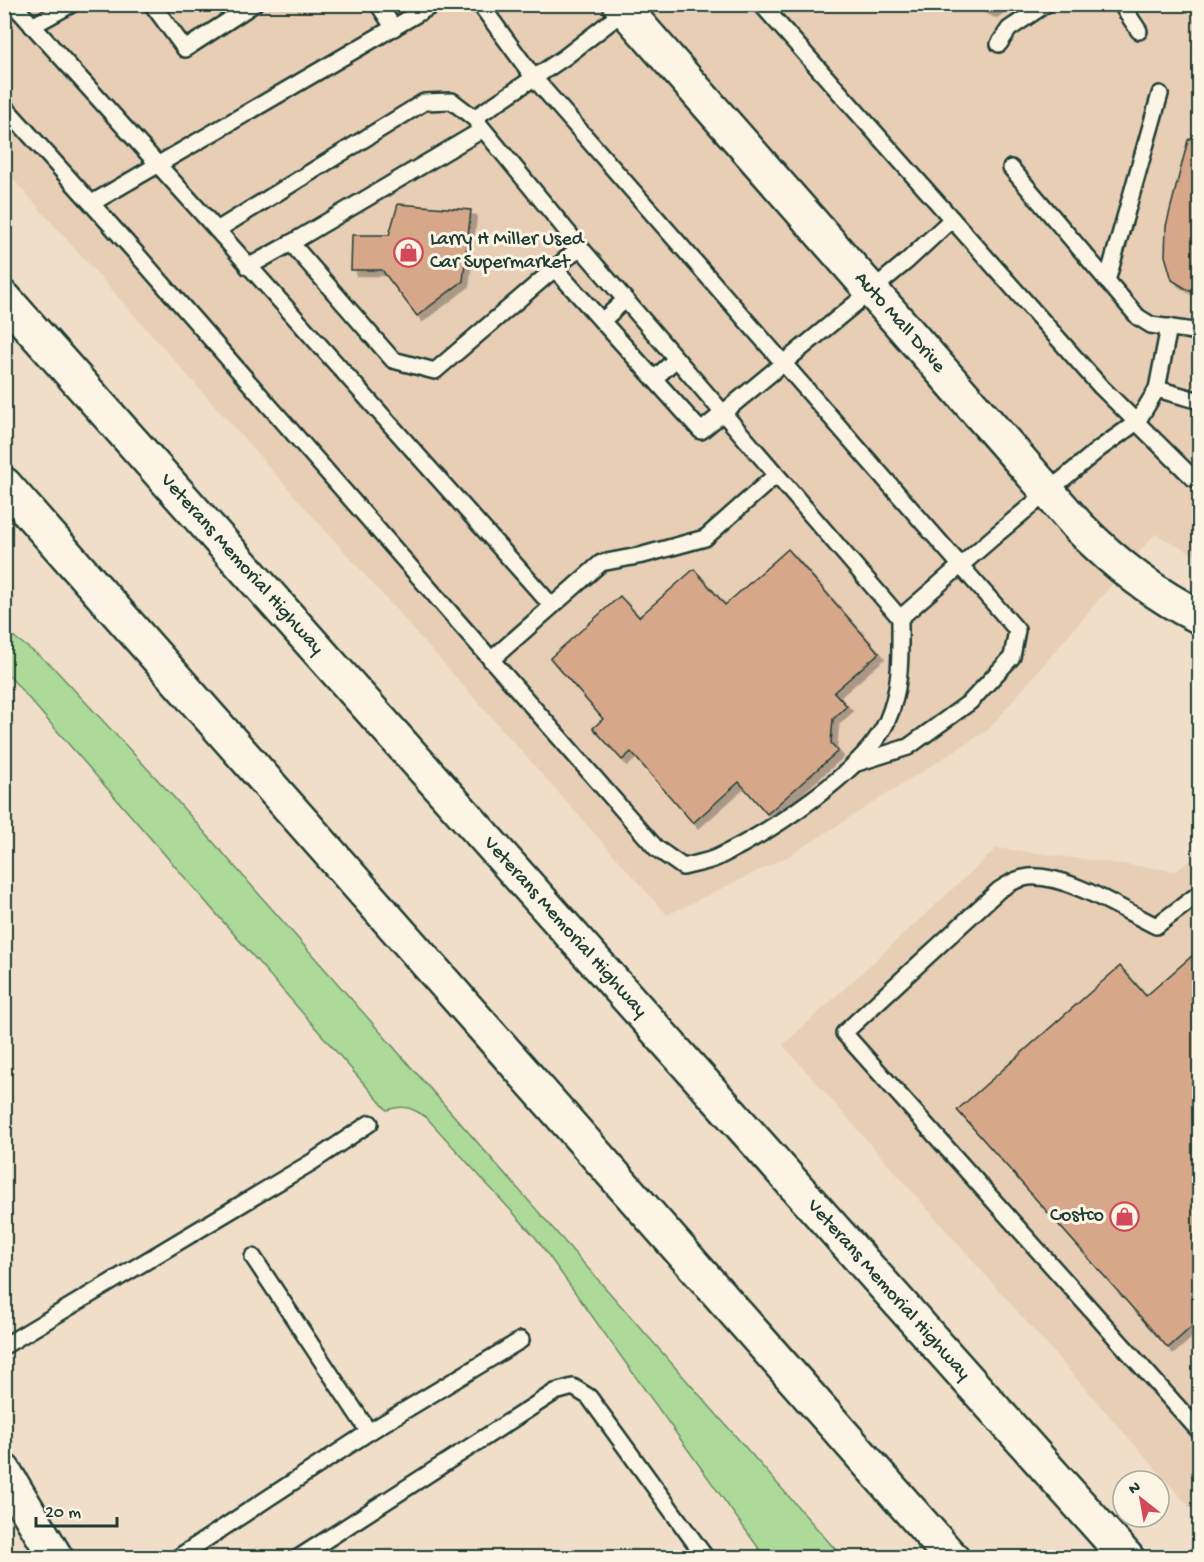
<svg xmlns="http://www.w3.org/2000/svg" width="1204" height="1562" font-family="'Gochi Hand',sans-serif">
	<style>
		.built { fill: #e9ceb6 }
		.green { fill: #adda99; stroke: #668c66; stroke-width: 1.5 }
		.building { fill: #d7a789; stroke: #1f3d34; stroke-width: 1.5; filter: url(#shadow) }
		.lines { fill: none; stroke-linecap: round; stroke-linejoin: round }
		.lane-casing { stroke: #1f3d34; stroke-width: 20 }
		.secondary-casing { stroke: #1f3d34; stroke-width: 38 }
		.highway-casing { stroke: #1f3d34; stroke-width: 38 }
		.lane { stroke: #fcf5e5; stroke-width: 15 }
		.secondary { stroke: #fcf5e5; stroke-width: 33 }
		.highway { stroke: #fcf5e5; stroke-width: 33 }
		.labels { text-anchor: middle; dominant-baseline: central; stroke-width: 6; stroke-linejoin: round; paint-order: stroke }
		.poi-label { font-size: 20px; fill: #1f3d34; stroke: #fcf5e5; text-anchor: start }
		.street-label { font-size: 20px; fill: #1f3d34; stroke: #fcf5e5 }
	</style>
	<defs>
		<filter id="shadow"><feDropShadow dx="5.5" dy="5.5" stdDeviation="0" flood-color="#0004"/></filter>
	</defs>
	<rect width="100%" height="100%" fill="#f1dec9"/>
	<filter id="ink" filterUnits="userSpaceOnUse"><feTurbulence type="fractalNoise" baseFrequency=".0167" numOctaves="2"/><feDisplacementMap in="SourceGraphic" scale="12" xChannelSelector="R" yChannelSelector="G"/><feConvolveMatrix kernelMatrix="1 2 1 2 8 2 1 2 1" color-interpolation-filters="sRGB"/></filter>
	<g filter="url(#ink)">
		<g class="built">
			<polygon points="4,5 1199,5 1199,557 1155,534 988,730 789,856 667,915 5,170"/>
			<polygon points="997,848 1176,871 1199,854 1199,1518 783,1045"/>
		</g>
		<path class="green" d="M5,630L51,665L170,793L842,1557H765L536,1238L427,1118C413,1108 404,1104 387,1110L5,671Z"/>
		<g class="building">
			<polygon points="973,4 1003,4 991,12"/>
			<polygon points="1200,133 1200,294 1188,290 1172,280 1165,256 1166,226 1188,140"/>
			<polygon points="398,204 471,210 463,281 417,316 382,270 351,270 352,235 389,235"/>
			<polygon points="788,549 879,653 834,692 847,706 833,719 831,743 838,751 767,814 739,782 693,823 631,752 622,760 593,728 603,719 550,658 620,596 639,617 694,569 725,605"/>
			<polygon points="1200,949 1200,1325 1197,1322 1168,1348 957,1110 1120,966 1146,996"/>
		</g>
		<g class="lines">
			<defs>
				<g id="lane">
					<polyline points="13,4 217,230 424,102 452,101 474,118"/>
					<polyline points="152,4 185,49 254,4"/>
					<polyline points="378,4 394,28"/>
					<polyline points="480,4 534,78 1017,630 1012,657 970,702 908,747 857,763"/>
					<polyline points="761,4 1101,387 1193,478 1200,479"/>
					<polyline points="1121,4 1139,31"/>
					<polyline points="628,8 565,57 474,118 580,247 900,618 997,534 1099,449 1137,422 1157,389 1200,401"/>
					<polyline points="32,26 72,4"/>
					<polyline points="999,44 1009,29 1046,4"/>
					<path d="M4,106L134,251L656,848L683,867C694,864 708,862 718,857C768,833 864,772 887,721C902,688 900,654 900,618"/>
					<polyline points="1011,168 1138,317 1151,325 1200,332"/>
					<polyline points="92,203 434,4"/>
					<polyline points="217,230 552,606"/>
					<polyline points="291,243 482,130"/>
					<polyline points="248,267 291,243 393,360 435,371 580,247"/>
					<polyline points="555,269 701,431 907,261 952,219"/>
					<polyline points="1107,281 1160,94"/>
					<polyline points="602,321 625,300"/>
					<polyline points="654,379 676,359"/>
					<polyline points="1157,389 1169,327"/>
					<polyline points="491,660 601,563 643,555 705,538 776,475"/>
					<path d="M1200,893L1156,926C1123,910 1066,874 1029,877C1017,878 1009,884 999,890L844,1033L1200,1432"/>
					<polyline points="253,1257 369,1432"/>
					<polyline points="4,1346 312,1162 370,1123"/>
					<polyline points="177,1558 369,1432 521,1340"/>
					<polyline points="298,1558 555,1392 573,1387 589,1397 706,1558"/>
				</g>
				<g id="secondary">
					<path id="s1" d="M620,4L1078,526C1114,563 1153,594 1200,617"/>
					<polyline points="4,1471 56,1558"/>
				</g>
				<g id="highway">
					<path id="s2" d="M4,298L1127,1558"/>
					<polyline points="4,484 952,1558"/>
				</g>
			</defs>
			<use href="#lane" class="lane-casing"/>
			<use href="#secondary" class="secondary-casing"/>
			<use href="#highway" class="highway-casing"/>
			<use href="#lane" class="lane"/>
			<use href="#secondary" class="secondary"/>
			<use href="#highway" class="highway"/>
		</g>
	</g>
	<defs>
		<symbol id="shop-ring" viewBox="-11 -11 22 22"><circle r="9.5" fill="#fcf5e5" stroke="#d1495b" stroke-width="1.5"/><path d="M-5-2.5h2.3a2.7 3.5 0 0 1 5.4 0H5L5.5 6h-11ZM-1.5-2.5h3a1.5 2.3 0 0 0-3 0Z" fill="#d1495b"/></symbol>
	</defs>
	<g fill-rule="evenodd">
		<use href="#shop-ring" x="392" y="236" width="33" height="33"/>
		<use href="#shop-ring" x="1108" y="1200" width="33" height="33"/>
	</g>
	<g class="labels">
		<g class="poi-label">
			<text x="430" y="240">Larry H Miller Used<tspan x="430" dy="23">Car Supermarket</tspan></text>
			<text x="1104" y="1216" text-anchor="end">Costco</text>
		</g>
		<g class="street-label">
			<text stroke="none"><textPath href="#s1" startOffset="424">Auto Mall Drive</textPath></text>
			<text stroke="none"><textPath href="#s2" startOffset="357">Veterans Memorial Highway</textPath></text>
			<text stroke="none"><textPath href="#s2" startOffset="843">Veterans Memorial Highway</textPath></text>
			<text stroke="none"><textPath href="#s2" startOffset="1329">Veterans Memorial Highway</textPath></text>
		</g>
	</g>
	<rect width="1204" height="1562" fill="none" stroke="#fcf5e5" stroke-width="24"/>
	<rect x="12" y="12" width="1180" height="1538" fill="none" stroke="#1f3d34" stroke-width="2" filter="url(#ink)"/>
	<g transform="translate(1141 1499) rotate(329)"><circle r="28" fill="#fcf5e5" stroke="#a4ab9e" stroke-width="1.5"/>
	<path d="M0-4.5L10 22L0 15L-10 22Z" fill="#d1495b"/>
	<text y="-9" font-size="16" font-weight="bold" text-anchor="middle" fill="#1f3d34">N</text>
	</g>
	<path d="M36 1517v9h81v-9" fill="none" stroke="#1f3d34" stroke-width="3"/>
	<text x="45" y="1517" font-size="18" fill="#1f3d34" stroke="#fcf5e5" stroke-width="4.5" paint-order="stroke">20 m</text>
</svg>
